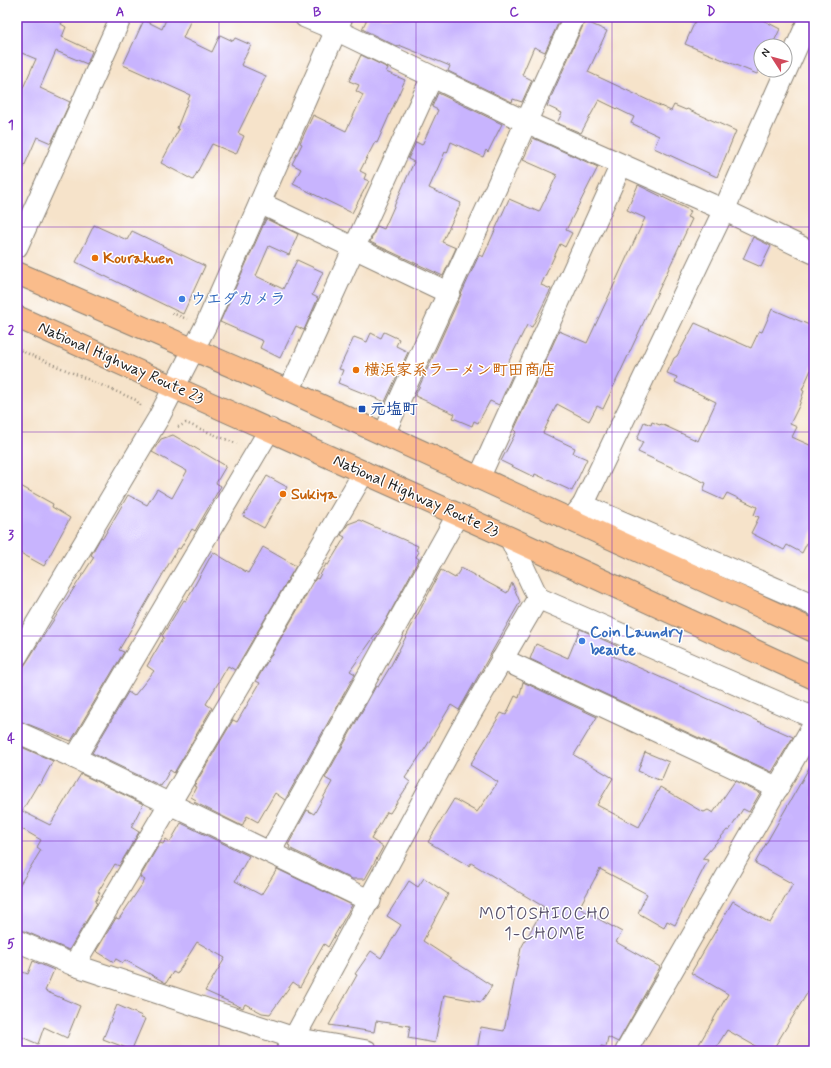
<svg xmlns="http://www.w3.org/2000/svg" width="831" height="1068" font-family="Mynerve,'Klee One',sans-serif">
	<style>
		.building { fill: #c8b4fe }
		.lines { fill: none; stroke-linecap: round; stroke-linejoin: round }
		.minor-casing { stroke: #898073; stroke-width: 23 }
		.trunk-casing { stroke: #898073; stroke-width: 24 }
		.path { stroke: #898073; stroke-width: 2.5; stroke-dasharray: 1 3; stroke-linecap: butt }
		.minor { stroke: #fff; stroke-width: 21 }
		.trunk { stroke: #fabc8b; stroke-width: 22 }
		.grid { fill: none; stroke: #7b2cbf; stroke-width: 1; stroke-opacity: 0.55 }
		.food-dot { fill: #e8710a; stroke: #fff; stroke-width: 1.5 }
		.shop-dot { fill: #3f7fe0; stroke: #fff; stroke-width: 1.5 }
		.transit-dot { fill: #1a4fb4; stroke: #fff; stroke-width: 1.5 }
		.labels { text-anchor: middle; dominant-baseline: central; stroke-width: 3; stroke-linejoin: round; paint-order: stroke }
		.food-label { font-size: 16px; font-weight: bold; fill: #c56008; stroke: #fff; text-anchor: start }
		.shop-label { font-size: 16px; font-weight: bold; fill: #366cbe; stroke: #fff; text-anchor: start }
		.street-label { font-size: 16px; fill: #1c1c1c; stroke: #fff }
		.transit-label { font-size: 16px; font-weight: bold; fill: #164399; stroke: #fff; text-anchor: start }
		.neighbourhood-label { font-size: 17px; letter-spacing: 1px; fill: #58516b; stroke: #fff }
		.neatline { fill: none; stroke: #7b2cbf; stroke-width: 1.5 }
		.grid-label { font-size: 13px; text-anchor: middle; font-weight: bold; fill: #7b2cbf }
	</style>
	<rect width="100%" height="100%" fill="#fff"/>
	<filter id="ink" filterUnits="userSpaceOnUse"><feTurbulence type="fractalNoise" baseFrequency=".025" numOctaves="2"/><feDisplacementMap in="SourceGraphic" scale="8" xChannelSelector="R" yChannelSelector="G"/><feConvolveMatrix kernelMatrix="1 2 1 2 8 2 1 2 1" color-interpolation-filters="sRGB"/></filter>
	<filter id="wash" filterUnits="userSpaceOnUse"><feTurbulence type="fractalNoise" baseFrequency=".012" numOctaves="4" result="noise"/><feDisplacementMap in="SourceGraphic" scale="16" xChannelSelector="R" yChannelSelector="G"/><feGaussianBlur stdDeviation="0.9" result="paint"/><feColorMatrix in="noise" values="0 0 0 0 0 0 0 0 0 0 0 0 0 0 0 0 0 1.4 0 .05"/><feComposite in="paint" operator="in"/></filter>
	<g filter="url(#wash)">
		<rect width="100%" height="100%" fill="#f6e3ca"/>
		<g id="blocks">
			<g class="building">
				<polygon points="21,17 65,17 61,24 66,27 62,37 92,51 87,64 56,51 40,88 70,102 51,143 37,137 17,183 17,101 36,59 17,51 17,26"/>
				<polygon points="167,17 192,17 183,38 212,52 220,35 233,41 235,38 251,45 241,65 266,76 238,133 244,136 236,154 212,144 193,180 161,163 179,129 177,128 190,95 123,65 144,20 162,29"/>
				<polygon points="368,17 561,17 545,52 534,47 522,75 532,80 522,102 513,99 512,102 448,71 450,66 399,45 398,47 362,29"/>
				<polygon points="697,17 757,17 780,29 772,46 761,46 761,66 757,74 685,44"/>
				<polygon points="585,21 607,31 588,72 671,111 674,105 686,110 687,109 736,131 717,177 654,148 659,136 631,123 634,117 599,100 581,133 557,123 562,113 547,106"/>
				<polygon points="361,55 388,68 386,72 405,80 377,143 375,142 360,171 366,174 364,179 369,181 352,213 293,184 301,169 292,164 302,144 300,143 313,115 346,131 363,95 356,91 359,85 349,81"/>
				<polygon points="438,93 502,124 488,152 486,150 483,157 451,142 447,153 445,152 429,188 461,203 442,242 456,248 443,276 370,242 377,226 384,229 403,186 414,162 408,159 416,142 422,145 438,110 432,107"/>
				<polygon points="533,138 598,167 566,230 572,233 565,247 560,244 541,285 551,289 532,327 527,325 507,365 515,369 499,405 490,401 478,423 474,421 472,426 453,418 455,414 415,396 479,255 483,257 509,199 539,212 557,175 523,160"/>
				<polygon points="638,185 691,211 687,217 692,219 603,409 597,406 589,421 557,404 543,433 575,448 573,453 587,459 572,491 535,474 534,477 501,461 516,432 514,430 559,331 587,343 645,218 627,210"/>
				<polygon points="266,219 298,234 289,255 269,246 256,276 283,289 297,260 323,272 312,295 318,298 304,330 296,326 280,358 260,348 263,341 220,322"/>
				<polygon points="94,225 127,240 132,231 205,266 183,314 76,262"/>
				<polygon points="753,237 771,246 761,267 743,259"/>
				<polygon points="772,309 814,327 814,363 802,390 804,391 799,406 790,424 797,427 792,437 814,447 814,529 802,553 787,545 784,550 751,533 759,517 754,515 757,507 727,493 723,500 703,491 706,483 638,452 643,442 637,439 644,422 651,425 652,422 660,425 661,424 698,441 716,402 675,382 677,377 667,373 674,358 677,356 695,323 751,348 759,331 762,332"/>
				<polygon points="384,332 399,339 396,346 408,352 385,402 338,383 343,370 339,369 354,337 367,342 371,333 381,338"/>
				<polygon points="173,435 226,466 216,483 221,486 195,531 192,529 180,549 178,548 119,650 124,652 71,741 17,720 17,677 94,557 91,555 101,537 103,538 128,495 147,505 157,489 172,498 187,471 152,452 161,439"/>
				<polygon points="267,476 287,487 264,528 243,516"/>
				<polygon points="17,484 53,504 52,507 70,518 44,566 17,551"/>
				<polygon points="359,520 418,546 416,550 419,552 416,557 419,559 386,620 350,671 355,674 285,800 275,793 258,822 247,816 242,826 194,802 196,800 191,797 196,787 194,786 233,720 237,722 260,683 256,681 316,578 318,579 326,564 328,565 345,537 341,535 348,524"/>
				<polygon points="263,547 296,566 235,670 228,666 206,704 212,708 174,773 170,770 161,786 92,753 128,692 134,696 154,671 147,666 164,637 162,636 184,600 186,601 213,552 248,573"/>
				<polygon points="461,568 507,593 512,583 520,602 459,710 451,705 426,747 405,778 410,782 390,813 387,812 371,839 383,847 365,879 352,879 289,848 290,846 288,845 307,810 314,814 332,782 325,778 376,686 378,687 390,667 441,570 455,578"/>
				<polygon points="580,629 617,646 613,656 793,737 772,772 530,659 536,644 568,658"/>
				<polygon points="523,682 597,717 574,755 613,778 597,805 639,827 660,787 699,810 704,812 708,810 713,813 735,781 760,793 749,812 743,809 729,831 727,830 702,859 708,860 675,925 667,921 664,928 638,913 647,894 600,869 579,908 622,932 616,942 660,967 618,1042 608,1037 606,1047 601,1046 600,1051 477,1051 481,1027 504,1031 521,948 544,907 471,863 469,866 428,842 454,799 477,812 498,782 470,765 501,713 506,715 515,696 519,698"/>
				<polygon points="17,745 53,761 40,785 38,784 22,811 50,825 81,774 143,804 131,827 139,832 119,866 115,864 98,892 100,893 95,902 97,903 69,950 17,928 17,889 41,850 37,847 41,840 17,826"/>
				<polygon points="645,752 669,762 661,781 638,771"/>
				<polygon points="814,759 814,982 772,1051 764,1051 727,1030 714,1051 706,1051 698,1046 728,994 691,973 733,901 770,923 793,884 755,863"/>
				<polygon points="181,823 249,856 235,881 261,895 277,869 352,905 328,947 324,944 300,987 293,982 270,1014 262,1013 245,1004 243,1008 205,991 225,958 197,942 177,974 173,972 166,983 125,960 123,963 116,959 114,962 96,951 116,918 119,919 145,880 140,877 160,843 163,844 166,839 170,842"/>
				<polygon points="424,878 448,894 423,941 492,986 481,1002 444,995 435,1043 408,1038 410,1026 376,1021 374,1032 329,1025 357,975 355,974 371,951 381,958 401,925 387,916 409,881 418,887"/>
				<polygon points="33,961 54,970 45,991 80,1006 67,1038 44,1027 38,1044 17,1035 17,970 28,974"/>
				<polygon points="117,1005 142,1016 141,1018 145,1019 132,1049 129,1048 129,1049 103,1039"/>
			</g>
		</g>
	</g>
	<g filter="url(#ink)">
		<use href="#blocks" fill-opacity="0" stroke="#898073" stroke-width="1"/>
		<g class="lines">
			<defs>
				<g id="minor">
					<polyline points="305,17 336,30 526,122 724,210 814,253"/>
					<polyline points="260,203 449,293"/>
					<polyline points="17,247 121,17"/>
					<polyline points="289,391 432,77"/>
					<polyline points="384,434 574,17"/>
					<polyline points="479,478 621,165"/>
					<polyline points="583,505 814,605"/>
					<polyline points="571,520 583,505 724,210 810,17"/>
					<polyline points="510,538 538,598 814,718"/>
					<polyline points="17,656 159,417 206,325 342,17"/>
					<polyline points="502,659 778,788"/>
					<polyline points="17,732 75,758 370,901"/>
					<polyline points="75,758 270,429"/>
					<polyline points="270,852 458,514"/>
					<polyline points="17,941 74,965 294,1038 367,1051"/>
					<polyline points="74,965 250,668 364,472"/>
					<polyline points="287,1051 461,730 538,598"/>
					<polyline points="626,1051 814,724"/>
				</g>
				<g id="trunk">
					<polyline points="17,273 289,391 814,631"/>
					<polyline points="17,317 510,538 814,678"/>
				</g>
			</defs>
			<use href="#minor" class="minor-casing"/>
			<use href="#trunk" class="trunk-casing"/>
			<g class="path">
				<polyline points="172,313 187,319"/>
				<polyline points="17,349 136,400 142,408"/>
				<polyline points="178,427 186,423 237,444"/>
			</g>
			<use href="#minor" class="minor"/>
			<use href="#trunk" class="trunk"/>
		</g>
	</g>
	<path class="grid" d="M219,17V1051M416,17V1051M612,17V1051M17,227H814M17,432H814M17,636H814M17,841H814"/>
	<g class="food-dot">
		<circle cx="95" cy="258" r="4"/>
		<circle cx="356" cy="370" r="4"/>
		<circle cx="283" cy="494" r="4"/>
	</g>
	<g class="shop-dot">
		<circle cx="182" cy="299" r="4"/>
		<circle cx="582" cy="641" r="4"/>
	</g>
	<rect class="transit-dot" x="358" y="405" width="8" height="8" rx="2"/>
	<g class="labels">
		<g class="food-label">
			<text x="103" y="258">Kourakuen</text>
			<text x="364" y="370">横浜家系ラーメン町田商店</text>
			<text x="291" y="494">Sukiya</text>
		</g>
		<g class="shop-label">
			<text x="190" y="299">ウエダカメラ</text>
			<text x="590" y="632">Coin Laundry<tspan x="590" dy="18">beaute</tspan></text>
		</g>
		<g class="street-label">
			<text transform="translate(121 363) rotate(24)">National Highway Route 23</text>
			<text transform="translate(416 496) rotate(24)">National Highway Route 23</text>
		</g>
		<g class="transit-label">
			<text x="370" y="409">元塩町</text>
		</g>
		<g class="neighbourhood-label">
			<text x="545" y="914">MOTOSHIOCHO<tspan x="545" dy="20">1-CHOME</tspan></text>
		</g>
	</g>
	<rect width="831" height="1068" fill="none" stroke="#fff" stroke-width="44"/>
	<g transform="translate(773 58) rotate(306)"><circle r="19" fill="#ffffff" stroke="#a4a4a4"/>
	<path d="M0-3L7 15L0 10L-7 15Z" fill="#d1495b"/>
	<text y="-6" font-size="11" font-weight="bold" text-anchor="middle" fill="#1c1c1c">N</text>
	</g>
	<rect x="22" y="22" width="787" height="1024" class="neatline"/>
	<g class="grid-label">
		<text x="120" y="16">A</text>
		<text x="317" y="16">B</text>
		<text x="514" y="16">C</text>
		<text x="711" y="16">D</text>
		<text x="11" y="129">1</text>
		<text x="11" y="334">2</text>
		<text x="11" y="539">3</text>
		<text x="11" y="743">4</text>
		<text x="11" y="948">5</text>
	</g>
</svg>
